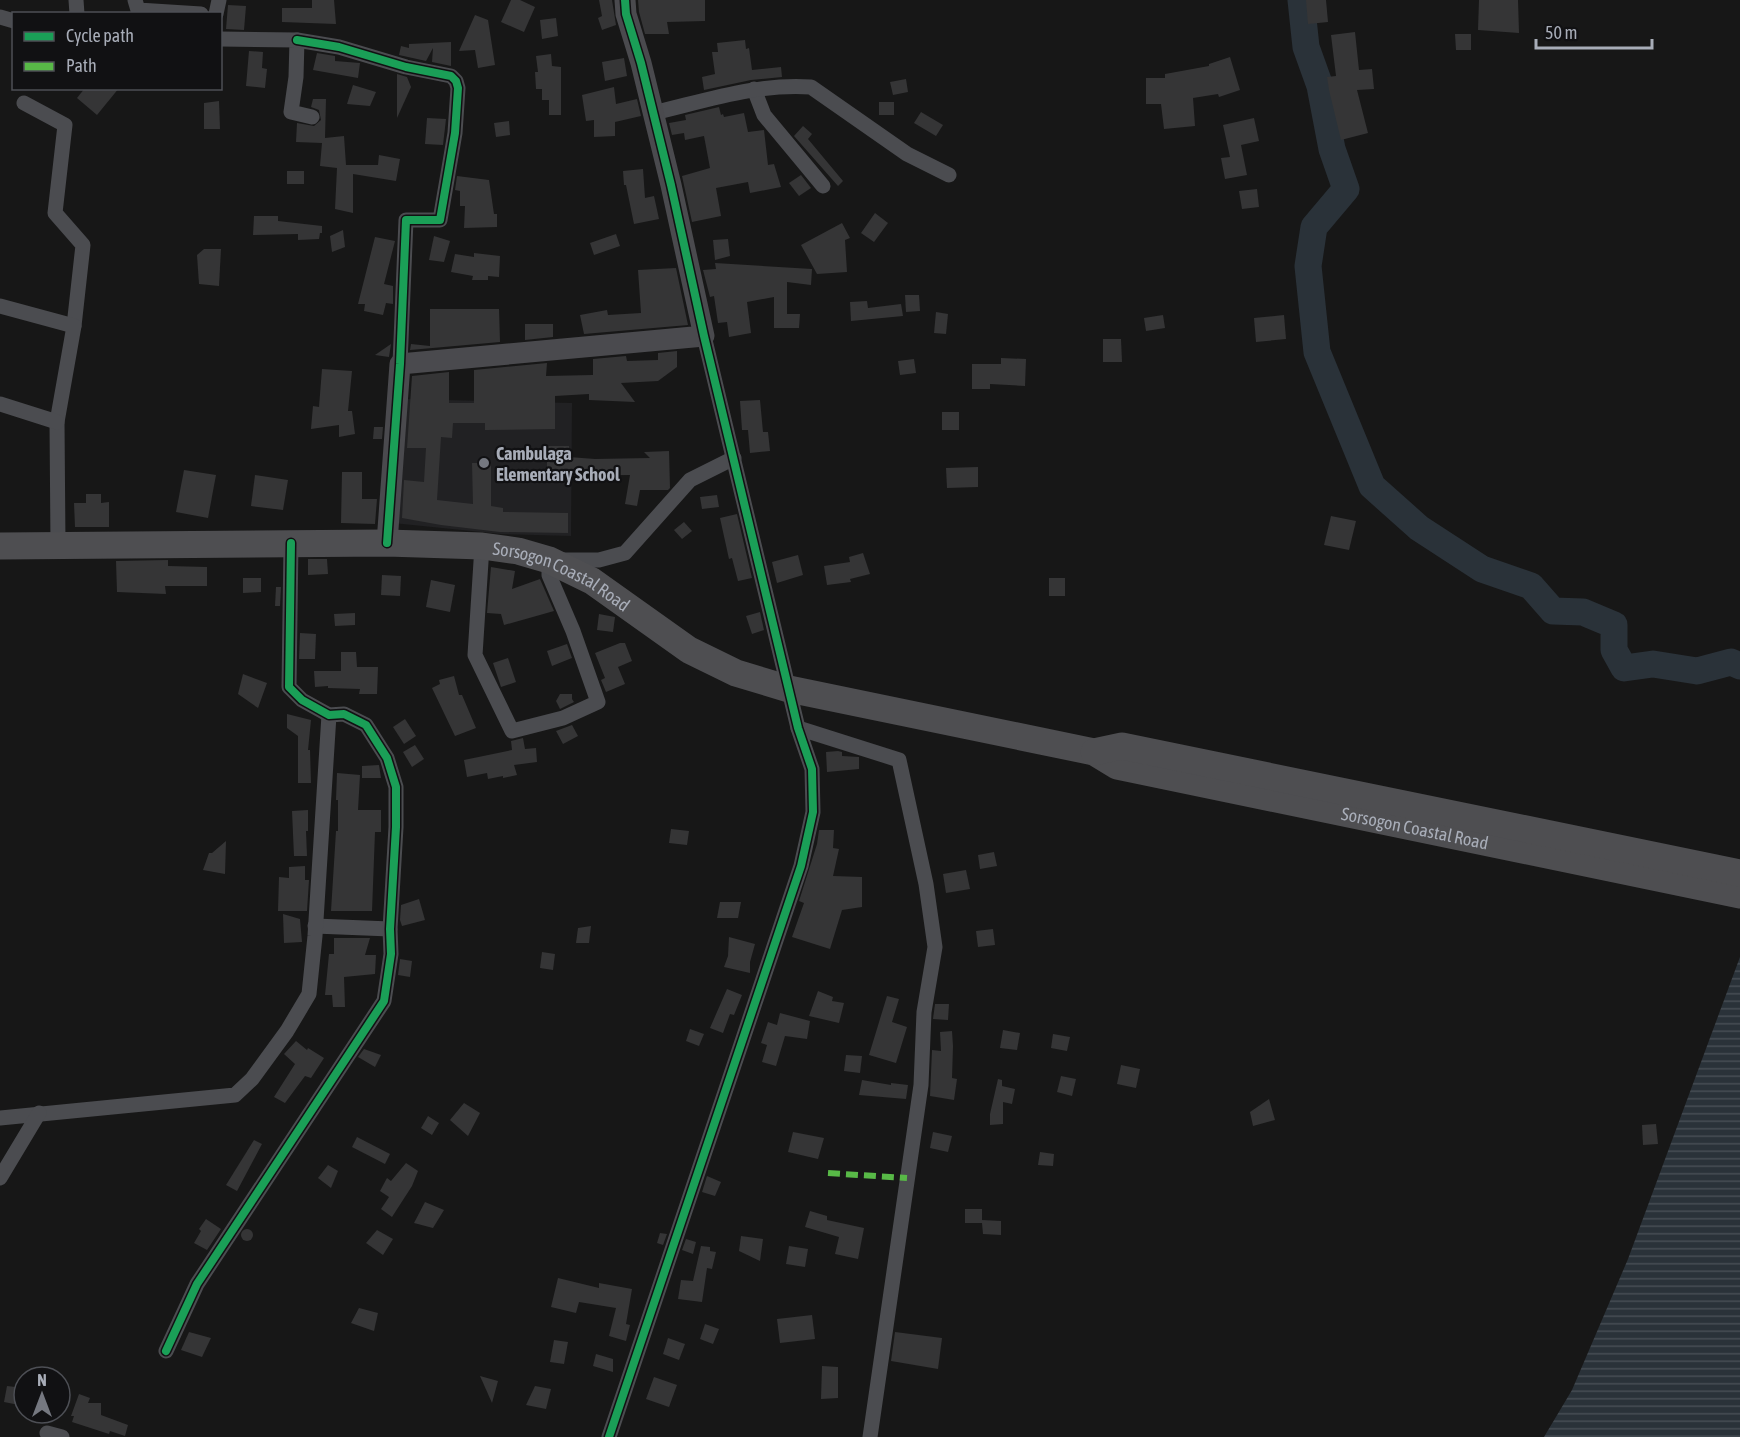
<svg xmlns="http://www.w3.org/2000/svg" width="1740" height="1437" font-family="'Asap Condensed',sans-serif">
	<style>
		.built { fill: #212123 }
		.water { fill: url(#water-rules) }
		.lines { fill: none; stroke-linecap: round; stroke-linejoin: round }
		.river { stroke: #2a3239; stroke-width: 27 }
		.building { fill: #353536 }
		.street { stroke: #4b4c50; stroke-width: 15 }
		.secondary { stroke: #4a4a4e; stroke-width: 21 }
		.highway { stroke: #4e4e51; stroke-width: 27 }
		.quiet { stroke: #58b947; stroke-width: 6; stroke-dasharray: 12 6; stroke-linecap: butt }
		.cycleway-casing { stroke: #111113; stroke-width: 11 }
		.cycleway { stroke: #1a9f57; stroke-width: 8 }
		.poi-dot { fill: #757880; stroke: #111113; stroke-width: 2 }
		.labels { text-anchor: middle; dominant-baseline: central; stroke-width: 4.5; stroke-linejoin: round; paint-order: stroke }
		.poi-label { font-size: 18px; font-weight: bold; fill: #a8adb8; stroke: #111113; text-anchor: start }
		.street-label { font-size: 18px; fill: #a8adb8; stroke: #111113 }
	</style>
	<defs>
		<pattern id="water-rules" width="6" height="5" patternUnits="userSpaceOnUse" patternTransform="scale(1.5)"><rect width="6" height="5" fill="#2a3239"/><path d="M0 2.5h6" fill="none" stroke="#464d54"/></pattern>
	</defs>
	<rect width="100%" height="100%" fill="#171717"/>
	<polygon class="built" points="401,399 572,403 571,536 501,534 393,523"/>
	<polygon class="water" points="1740,957 1740,1437 1544,1437 1572,1390 1628,1259"/>
	<g class="lines">
		<polyline class="river" points="1301,0 1306,47 1320,86 1332,149 1346,189 1314,227 1308,266 1317,352 1372,486 1419,528 1482,569 1531,586 1553,611 1583,612 1614,625 1614,650 1624,668 1653,664 1697,671 1731,662 1740,666"/>
	</g>
	<g class="building">
		<polygon points="312,0 334,0 336,24 282,22 282,8 312,8"/>
		<polygon points="511,0 520,0 535,7 524,32 501,22"/>
		<polygon points="599,0 612,0 616,25 602,30 598,18 602,16"/>
		<polygon points="638,0 705,0 705,21 667,22 669,34 645,34 639,12"/>
		<polygon points="1306,0 1326,0 1328,22 1308,24"/>
		<polygon points="1479,0 1518,0 1519,33 1478,30"/>
		<polygon points="228,5 246,6 244,30 226,29"/>
		<polygon points="475,15 488,20 495,65 478,68 475,50 459,51"/>
		<polygon points="556,18 558,36 542,39 540,20"/>
		<polygon points="1355,32 1359,70 1372,69 1374,89 1357,90 1368,133 1341,140 1329,90 1327,77 1336,76 1331,35"/>
		<polygon points="1455,34 1471,34 1471,50 1456,50"/>
		<polygon points="745,40 746,49 749,48 752,70 781,67 782,77 751,80 704,90 702,77 715,74 712,52 718,52 717,43"/>
		<polygon points="451,42 451,66 432,62 433,48 426,61 399,55 401,46 409,48 409,44"/>
		<polygon points="249,51 263,52 262,68 267,69 265,88 246,86"/>
		<polygon points="317,53 335,56 335,61 360,63 358,78 313,70"/>
		<polygon points="551,54 552,66 561,67 561,115 549,115 549,100 542,100 542,89 536,89 535,72 538,72 536,56"/>
		<polygon points="1230,57 1240,90 1219,97 1218,94 1193,98 1195,126 1164,129 1161,104 1146,104 1146,78 1165,78 1165,74 1209,66 1209,64"/>
		<polygon points="624,58 627,76 605,81 602,62"/>
		<polygon points="397,74 407,77 411,87 397,118"/>
		<polygon points="906,79 908,92 893,95 890,82"/>
		<polygon points="353,85 376,92 370,106 347,104"/>
		<polygon points="614,87 616,104 637,99 641,116 615,122 615,136 594,137 594,120 586,121 582,95"/>
		<polygon points="85,88 119,88 97,115 77,98"/>
		<polygon points="313,99 326,99 325,138 344,136 346,165 378,165 379,155 400,159 396,181 353,174 353,213 335,209 337,168 320,166 322,143 296,142 297,123 314,126 321,120 319,110 311,107"/>
		<polygon points="219,101 220,129 204,129 204,103"/>
		<rect x="879" y="102" width="15" height="13"/>
		<polygon points="719,107 721,115 723,114 724,117 744,113 748,132 764,130 768,165 774,164 781,187 750,193 748,182 716,188 721,216 692,222 682,176 710,168 704,136 685,140 684,133 672,135 669,123 686,120 685,115"/>
		<polygon points="921,112 943,125 936,136 914,123"/>
		<polygon points="427,118 446,119 443,145 425,144"/>
		<polygon points="1254,118 1259,141 1241,145 1247,175 1225,179 1221,158 1230,157 1223,125"/>
		<polygon points="509,121 510,135 496,137 494,123"/>
		<polygon points="803,126 812,134 808,139 843,181 838,186 794,136"/>
		<polygon points="643,169 645,198 654,196 659,219 634,224 626,185 624,185 623,171"/>
		<rect x="287" y="171" width="17" height="13"/>
		<polygon points="801,175 811,188 799,196 789,183"/>
		<polygon points="457,176 489,180 494,214 497,214 497,227 464,228 465,206 460,206 460,191 455,190"/>
		<polygon points="1257,189 1259,207 1242,209 1239,191"/>
		<polygon points="875,213 888,223 874,242 861,233"/>
		<polygon points="254,216 278,216 278,221 322,226 322,233 320,233 319,239 298,240 298,234 253,235"/>
		<polygon points="842,223 850,238 845,240 847,272 817,274 801,245"/>
		<polygon points="343,230 345,247 332,252 330,236"/>
		<polygon points="616,234 620,246 594,255 590,243"/>
		<polygon points="434,236 450,241 444,262 429,260"/>
		<polygon points="375,237 395,241 384,284 393,286 393,304 386,303 383,315 364,311 365,304 358,304"/>
		<polygon points="728,239 730,256 715,260 713,240"/>
		<polygon points="204,249 221,249 219,286 199,284 197,255"/>
		<polygon points="474,253 500,256 499,277 488,276 488,280 472,280 473,276 451,272 455,254 474,257"/>
		<polygon points="715,263 812,269 811,285 787,282 787,314 800,314 799,328 774,328 774,297 747,302 751,333 729,337 727,322 718,323 714,296 710,297 703,270 716,269"/>
		<polygon points="676,268 688,325 584,334 580,315 607,310 608,315 641,313 638,270"/>
		<polygon points="905,295 919,295 920,311 906,312"/>
		<polygon points="867,301 868,308 901,304 903,316 851,321 850,302"/>
		<polygon points="430,309 499,309 500,342 410,350 411,344 430,346"/>
		<polygon points="936,312 948,314 946,334 934,333"/>
		<polygon points="1163,315 1165,328 1146,331 1144,318"/>
		<polygon points="1284,315 1286,339 1256,342 1254,318"/>
		<polygon points="525,324 553,324 553,337 525,340"/>
		<polygon points="1103,339 1121,339 1122,362 1103,362"/>
		<polygon points="391,344 389,357 375,355"/>
		<polygon points="677,351 677,367 658,381 621,383 635,402 589,400 589,394 555,396 555,429 485,430 485,423 453,423 452,438 441,437 437,500 473,504 472,463 491,463 491,506 503,508 503,512 568,513 568,533 500,532 441,525 402,518 404,480 424,482 426,448 407,448 412,376 449,372 449,403 474,403 474,370 547,363 546,376 593,375 593,359 626,356 627,361 658,360 658,353"/>
		<polygon points="1001,358 1026,359 1025,386 990,384 990,389 972,389 972,364 1001,364"/>
		<polygon points="914,359 916,373 900,375 898,361"/>
		<polygon points="322,369 352,371 348,411 352,411 355,434 339,437 339,425 311,429 313,406 319,407"/>
		<polygon points="760,400 763,432 768,432 770,451 750,453 748,430 742,430 740,401"/>
		<rect x="942" y="412" width="17" height="18"/>
		<polygon points="374,427 383,427 382,439 373,439"/>
		<polygon points="547,446 569,446 569,457 595,459 650,458 644,452 669,451 670,488 668,490 640,490 637,506 625,504 630,475 547,476"/>
		<polygon points="978,467 978,487 947,488 946,468"/>
		<polygon points="184,470 216,475 208,518 176,512"/>
		<polygon points="342,472 362,472 362,499 377,499 375,524 341,523"/>
		<polygon points="255,475 288,480 283,510 251,506"/>
		<polygon points="86,494 101,494 101,503 109,502 109,527 75,527 74,503 86,503"/>
		<polygon points="717,495 719,507 702,509 700,497"/>
		<polygon points="737,514 752,578 738,581 732,558 729,559 720,518"/>
		<polygon points="1331,516 1356,521 1349,550 1324,545"/>
		<polygon points="684,522 692,531 682,539 674,530"/>
		<polygon points="863,553 870,574 850,579 851,582 827,585 824,566 850,562 849,557"/>
		<polygon points="798,555 803,575 777,583 772,562"/>
		<polygon points="308,559 327,559 328,574 308,575"/>
		<polygon points="168,560 168,566 207,567 207,586 165,586 166,594 117,592 116,561"/>
		<polygon points="491,567 515,571 512,589 540,579 554,611 504,625 501,614 487,613"/>
		<polygon points="382,575 401,576 400,596 381,595"/>
		<polygon points="243,578 261,578 261,592 243,593"/>
		<rect x="1049" y="578" width="16" height="18"/>
		<polygon points="431,580 455,585 450,612 426,607"/>
		<polygon points="276,587 281,587 280,606 275,606"/>
		<polygon points="760,612 764,630 752,634 746,616"/>
		<polygon points="355,613 355,625 335,626 334,614"/>
		<polygon points="599,614 615,617 613,632 597,630"/>
		<polygon points="300,633 316,634 315,659 299,659"/>
		<polygon points="620,643 625,643 632,661 618,667 625,684 606,692 601,680 605,678 595,653"/>
		<polygon points="567,644 572,658 552,666 547,651"/>
		<polygon points="341,652 356,652 357,667 378,667 377,694 359,694 360,689 328,688 328,686 315,687 314,671 341,671"/>
		<polygon points="508,658 516,682 501,687 493,663"/>
		<polygon points="243,674 267,683 258,708 238,694"/>
		<polygon points="454,676 459,695 462,695 476,728 455,736 432,688 440,684 439,680"/>
		<polygon points="560,694 572,694 572,699 574,702 560,709 556,701"/>
		<polygon points="287,714 311,720 308,750 310,750 311,783 298,783 298,736 287,728"/>
		<polygon points="405,719 416,736 404,744 393,727"/>
		<polygon points="572,725 578,736 563,744 556,731"/>
		<polygon points="523,738 525,749 536,748 537,762 514,765 517,775 503,778 503,776 488,779 487,773 467,777 464,760 512,750 511,741"/>
		<polygon points="415,745 424,759 412,767 403,752"/>
		<polygon points="838,751 842,752 842,756 859,757 859,769 827,772 826,752"/>
		<polygon points="379,765 381,778 362,778 362,766"/>
		<polygon points="337,773 360,775 358,810 381,810 381,832 375,832 372,911 331,911 336,831 338,831 338,800 336,800"/>
		<polygon points="308,810 308,831 306,831 307,856 294,856 292,811"/>
		<polygon points="671,829 689,831 687,845 669,843"/>
		<polygon points="819,830 834,830 833,848 839,849 833,876 862,877 862,907 842,910 830,949 792,937 804,903 799,901 817,844"/>
		<polygon points="226,841 225,874 203,870 209,853 212,853"/>
		<polygon points="994,852 997,866 980,869 978,855"/>
		<polygon points="305,866 305,880 309,880 307,911 278,911 279,877 289,878 289,867"/>
		<polygon points="966,870 970,889 946,893 943,874"/>
		<polygon points="419,899 425,920 402,926 400,920 401,905"/>
		<polygon points="720,902 741,902 738,918 717,918"/>
		<polygon points="283,914 300,919 302,942 284,943"/>
		<polygon points="591,926 589,943 576,943 578,928"/>
		<polygon points="993,929 995,945 978,947 976,931"/>
		<polygon points="729,937 755,944 750,962 750,973 724,967 728,956"/>
		<polygon points="334,938 370,938 365,955 376,955 375,974 344,977 345,1007 333,1007 332,995 325,995 329,954 334,954"/>
		<polygon points="542,952 555,954 553,970 540,968"/>
		<polygon points="400,959 412,961 410,977 398,975"/>
		<polygon points="727,989 742,995 734,1015 730,1014 723,1033 710,1028"/>
		<polygon points="818,991 833,997 832,1001 844,1003 839,1023 809,1016"/>
		<polygon points="887,996 899,999 892,1022 907,1027 896,1063 869,1055"/>
		<polygon points="935,1004 949,1004 948,1020 933,1019"/>
		<polygon points="780,1013 810,1021 807,1039 785,1036 776,1066 762,1062 767,1045 761,1043 768,1022 777,1025"/>
		<polygon points="690,1029 704,1034 699,1046 686,1041"/>
		<polygon points="1003,1030 1020,1033 1017,1050 1000,1048"/>
		<polygon points="952,1031 953,1046 952,1078 957,1079 954,1100 930,1096 932,1050 941,1051 940,1032"/>
		<polygon points="1053,1034 1070,1037 1067,1051 1051,1048"/>
		<polygon points="296,1041 307,1050 308,1048 324,1058 311,1078 305,1076 285,1103 274,1097 295,1064 284,1054"/>
		<polygon points="364,1049 381,1055 375,1067 358,1057"/>
		<polygon points="846,1055 862,1056 860,1073 844,1071"/>
		<polygon points="1121,1065 1140,1069 1136,1088 1117,1084"/>
		<polygon points="1061,1076 1076,1079 1072,1096 1057,1092"/>
		<polygon points="998,1079 1002,1080 1002,1086 1015,1089 1012,1104 1003,1102 1003,1124 990,1125 990,1114"/>
		<polygon points="862,1080 891,1085 891,1083 908,1085 906,1099 859,1095"/>
		<polygon points="1269,1099 1275,1120 1253,1126 1250,1112"/>
		<polygon points="464,1103 480,1113 468,1136 450,1120"/>
		<polygon points="428,1116 439,1123 432,1135 421,1128"/>
		<polygon points="1656,1124 1658,1144 1643,1145 1642,1125"/>
		<polygon points="793,1132 824,1138 818,1159 788,1152"/>
		<polygon points="933,1132 952,1136 948,1152 930,1148"/>
		<polygon points="357,1137 390,1154 385,1164 352,1147"/>
		<polygon points="254,1140 262,1144 237,1191 226,1185"/>
		<polygon points="1040,1152 1054,1154 1053,1166 1038,1165"/>
		<polygon points="406,1163 418,1171 412,1186 392,1217 381,1209 389,1197 380,1191 387,1178 391,1181"/>
		<polygon points="328,1165 338,1171 331,1188 318,1178"/>
		<polygon points="707,1176 721,1182 715,1196 702,1192"/>
		<polygon points="425,1202 444,1210 433,1228 414,1223"/>
		<polygon points="965,1209 982,1209 982,1220 1001,1221 1001,1235 983,1234 982,1223 965,1223"/>
		<polygon points="810,1211 827,1216 827,1220 864,1228 858,1259 835,1254 839,1237 805,1227"/>
		<polygon points="206,1219 221,1229 207,1250 194,1243 201,1231 199,1229"/>
		<circle cx="247" cy="1235" r="6"/>
		<polygon points="377,1230 393,1239 383,1255 366,1243"/>
		<polygon points="660,1233 667,1234 663,1245 657,1243"/>
		<polygon points="741,1236 763,1239 760,1261 739,1251"/>
		<polygon points="686,1239 696,1242 693,1254 682,1250"/>
		<polygon points="701,1246 710,1247 710,1251 716,1252 712,1269 707,1268 702,1302 678,1299 681,1280 693,1281"/>
		<polygon points="789,1246 808,1249 805,1267 786,1264"/>
		<polygon points="558,1278 599,1288 599,1283 632,1289 626,1324 630,1325 626,1341 609,1336 616,1308 579,1302 576,1313 551,1307"/>
		<polygon points="359,1308 378,1313 374,1331 351,1323"/>
		<polygon points="812,1315 815,1339 780,1343 777,1319"/>
		<polygon points="705,1324 719,1329 713,1344 700,1339"/>
		<polygon points="189,1332 211,1338 202,1357 181,1350"/>
		<polygon points="895,1332 942,1338 938,1369 891,1361"/>
		<polygon points="668,1338 685,1344 679,1360 663,1354"/>
		<polygon points="554,1340 568,1342 564,1364 550,1362"/>
		<polygon points="596,1354 613,1359 613,1372 593,1366"/>
		<polygon points="822,1366 838,1367 838,1398 821,1399"/>
		<polygon points="480,1376 498,1381 492,1403"/>
		<polygon points="654,1377 677,1385 669,1407 646,1399"/>
		<polygon points="7,1386 24,1388 24,1406 4,1402"/>
		<polygon points="535,1386 551,1389 546,1409 526,1405"/>
		<polygon points="79,1394 90,1398 88,1403 101,1403 101,1415 128,1425 125,1436 110,1431 109,1434 72,1422 74,1416 71,1416"/>
	</g>
	<g class="lines">
		<g class="street">
			<polyline points="76,0 77,14"/>
			<polyline points="135,0 138,10 201,14"/>
			<polyline points="216,14 219,0"/>
			<polyline points="0,17 14,21"/>
			<polyline points="220,39 297,40 296,77 291,112 312,117"/>
			<polyline points="297,40 339,47 406,67 451,76 456,81 458,88 455,133 440,220 406,220 400,364"/>
			<polyline points="754,89 764,115 823,186"/>
			<polyline points="24,103 65,125 55,213 83,245 74,326"/>
			<path d="M653,113C705,101 757,83 811,87L907,154L949,175"/>
			<polyline points="0,306 74,326 57,422 58,545"/>
			<polyline points="0,404 57,422"/>
			<polyline points="482,546 475,655 512,731 563,718 598,702 573,631 549,575 549,560 599,560 625,553 690,480 734,458"/>
			<polyline points="798,728 899,760 926,884 935,947 924,1012 921,1085 870,1437"/>
			<polyline points="315,926 390,929"/>
			<polyline points="0,1118 235,1095 252,1079 287,1031 309,994 315,936 329,715"/>
			<polyline points="0,1178 39,1113"/>
			<polyline points="166,1351 197,1284 384,1001 391,954 390,929 396,827 396,787 387,758 366,725 344,714 329,715 302,700 289,687 291,543"/>
			<polyline points="47,1433 62,1437"/>
			<polyline points="609,1437 801,866 813,812 812,769 798,728 704,336"/>
		</g>
		<polyline class="secondary" points="387,543 400,364 704,336 671,185 641,63 626,14 625,0"/>
		<g class="highway">
			<path id="s1" d="M0,546L387,543L482,546L518,551L549,560L592,581L689,650L736,673L789,689L1094,752L1117,766L1740,895"/>
			<polyline points="1094,752 1122,746 1740,873"/>
		</g>
		<polyline class="quiet" points="828,1173 907,1178"/>
		<defs>
			<g id="cycleway">
				<polyline points="297,40 339,47 406,67 451,76 456,81 458,88 455,133 440,220 406,220 400,364 387,543"/>
				<polyline points="166,1351 197,1284 384,1001 391,954 390,929 396,827 396,787 387,758 366,725 344,714 329,715 302,700 289,687 291,543"/>
				<polyline points="609,1437 801,866 813,812 812,769 798,728 704,336 671,185 641,63 626,14 625,0"/>
			</g>
		</defs>
		<use href="#cycleway" class="cycleway-casing"/>
		<use href="#cycleway" class="cycleway"/>
	</g>
	<circle class="poi-dot" cx="484" cy="463" r="6"/>
	<g class="labels">
		<g class="poi-label">
			<text x="496" y="453">Cambulaga<tspan x="496" dy="21">Elementary School</tspan></text>
		</g>
		<g class="street-label">
			<text stroke="none"><textPath href="#s1" startOffset="568">Sorsogon Coastal Road</textPath></text>
			<text stroke="none"><textPath href="#s1" startOffset="1468">Sorsogon Coastal Road</textPath></text>
		</g>
	</g>
	<rect x="12" y="12" width="210" height="78" fill="#111113" stroke="#4d4f55" stroke-width="1.5"/>
	<rect x="24" y="32" width="30" height="9" fill="#1a9f57" stroke="#4d4f55" stroke-width="1.5"/>
	<text x="66" y="42" font-size="18" fill="#a8adb8">Cycle path</text>
	<rect x="24" y="62" width="30" height="9" fill="#58b947" stroke="#4d4f55" stroke-width="1.5"/>
	<text x="66" y="72" font-size="18" fill="#a8adb8">Path</text>
	<g transform="translate(42 1395)"><circle r="28" fill="#111113" stroke="#4d4f55" stroke-width="1.5"/>
	<path d="M0-4.5L10 22L0 15L-10 22Z" fill="#757880"/>
	<text y="-9" font-size="16" font-weight="bold" text-anchor="middle" fill="#a8adb8">N</text>
	</g>
	<path d="M1536 39v9h116v-9" fill="none" stroke="#a8adb8" stroke-width="3"/>
	<text x="1545" y="39" font-size="18" fill="#a8adb8" stroke="#111113" stroke-width="4.5" paint-order="stroke">50 m</text>
</svg>
